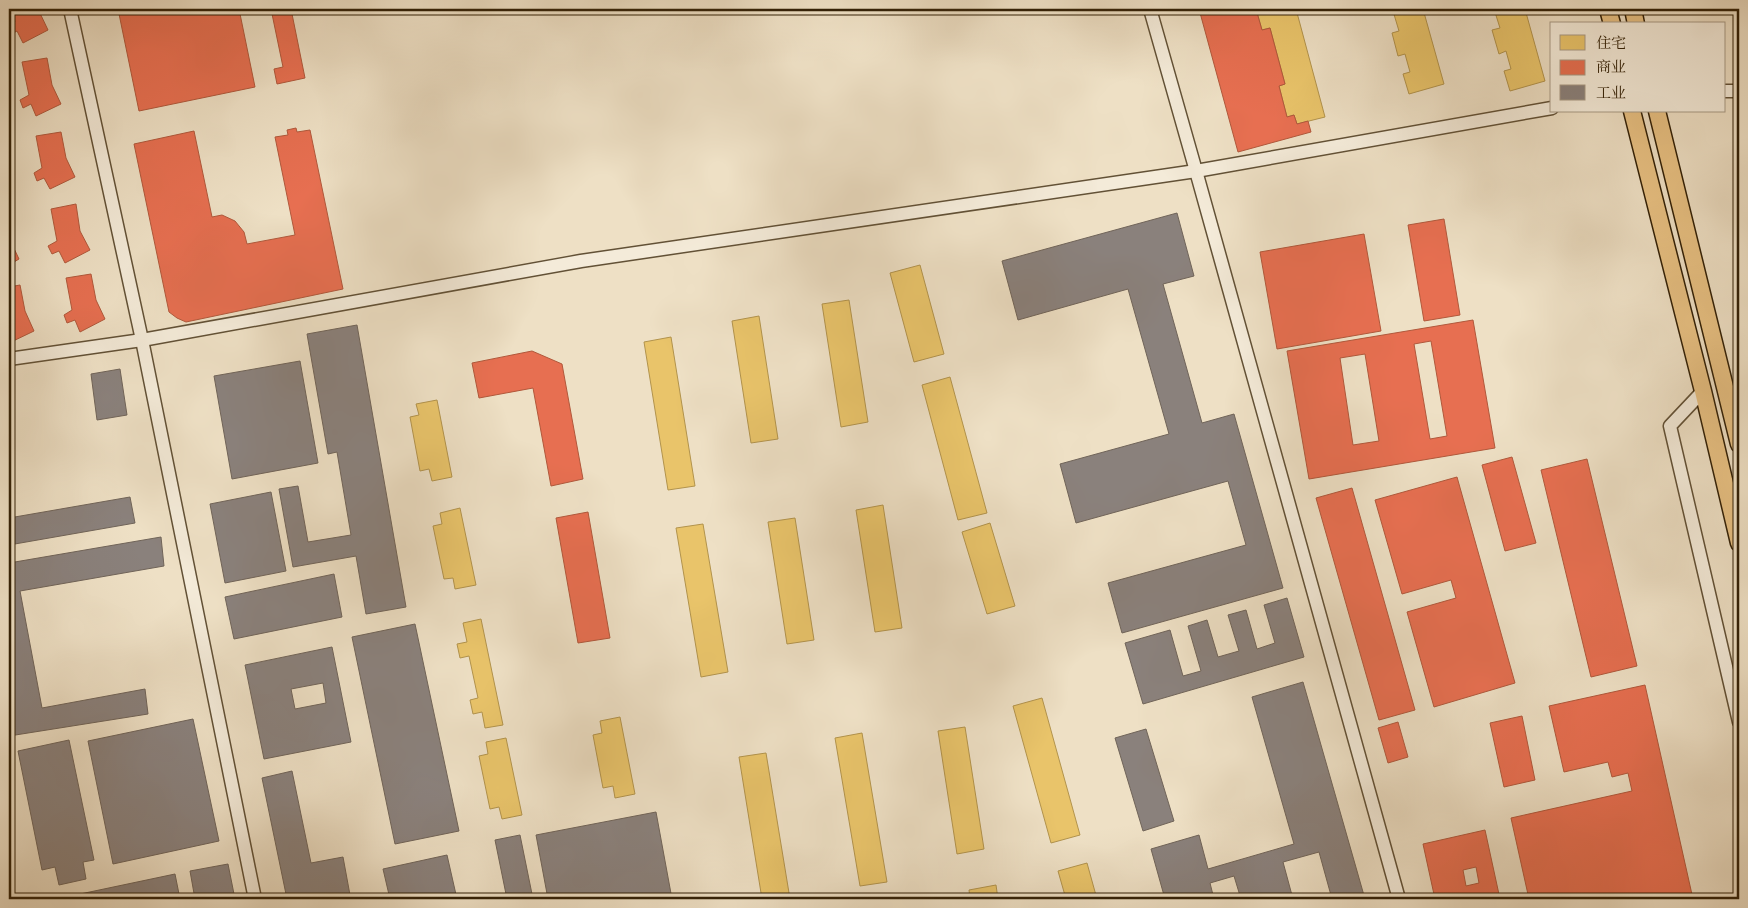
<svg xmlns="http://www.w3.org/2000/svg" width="1748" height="908" font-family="'IM FELL Double Pica','Noto Serif SC',serif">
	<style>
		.homes { fill: #e9c46a; stroke: #b2934c }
		.shops { fill: #e76f51; stroke: #b1583b; fill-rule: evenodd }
		.industry { fill: #8a817c; stroke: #706459; fill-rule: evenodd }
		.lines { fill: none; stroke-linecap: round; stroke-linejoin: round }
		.minor-casing { stroke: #625136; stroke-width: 15 }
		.major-casing { stroke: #332107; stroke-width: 19 }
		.minor { stroke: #f4ebd9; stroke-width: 12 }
		.major { stroke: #e7c082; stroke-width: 16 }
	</style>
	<rect width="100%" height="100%" fill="#eee0c5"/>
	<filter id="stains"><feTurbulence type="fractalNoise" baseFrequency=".004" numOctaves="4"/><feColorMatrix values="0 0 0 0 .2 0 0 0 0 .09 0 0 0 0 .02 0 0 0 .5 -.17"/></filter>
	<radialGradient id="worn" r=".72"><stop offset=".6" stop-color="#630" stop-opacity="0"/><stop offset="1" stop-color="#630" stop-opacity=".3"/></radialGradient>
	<g class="homes">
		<polygon points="1256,9 1296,9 1325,117 1297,124 1294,115 1287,117 1279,86 1285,84 1270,28 1262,30"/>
		<polygon points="1385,9 1423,9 1444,84 1409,94 1403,74 1410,72 1405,54 1398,56 1392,33 1399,31 1393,11 1386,13"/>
		<polygon points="1494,9 1525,9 1545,81 1510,91 1504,71 1511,69 1506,51 1499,54 1492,30 1500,28"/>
		<polygon points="920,265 944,354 914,362 890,273"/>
		<polygon points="849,300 868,422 841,427 822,304"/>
		<polygon points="759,316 778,439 751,443 732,321"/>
		<polygon points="671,337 695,486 668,490 644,342"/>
		<polygon points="950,377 987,513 958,520 922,385"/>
		<polygon points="437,400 452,477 432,481 429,469 420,471 410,417 419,415 416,404"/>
		<polygon points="883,505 902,628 875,632 856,510"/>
		<polygon points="460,508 476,585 455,589 453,578 444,579 433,526 442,524 440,513"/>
		<polygon points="795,518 814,640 787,644 768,522"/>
		<polygon points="990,523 1015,606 987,614 962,532"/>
		<polygon points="703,524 728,672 701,677 676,528"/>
		<polygon points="481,619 503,725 485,728 482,712 473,714 470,700 478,698 469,656 460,658 457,644 467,642 463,623"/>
		<polygon points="1042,698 1080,835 1051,843 1013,706"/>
		<polygon points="620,717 635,794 615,798 613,786 603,788 593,735 602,733 600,721"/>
		<polygon points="965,727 984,849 957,854 938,731"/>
		<polygon points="862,733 887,882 860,886 835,738"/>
		<polygon points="506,738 522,815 502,819 499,807 490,809 479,756 488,754 486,742"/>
		<polygon points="766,753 790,899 762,899 739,757"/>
		<polygon points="1087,863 1097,899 1066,899 1058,871"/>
		<polygon points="996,885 998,899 970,899 969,890"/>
	</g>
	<g class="shops">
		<polygon points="13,9 38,9 48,30 23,43 17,31 10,35 9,32 9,25 15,22"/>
		<polygon points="118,9 239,9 255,87 139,111"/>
		<polygon points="271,9 291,9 305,78 277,84 274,69 283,67"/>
		<polygon points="1199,9 1256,9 1262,30 1270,28 1285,84 1279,86 1287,117 1294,115 1297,124 1308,121 1311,132 1238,152"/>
		<polygon points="47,58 52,85 61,104 36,116 31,104 23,108 20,100 29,95 22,62"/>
		<polygon points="296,128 297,132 310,130 343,289 186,322 177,318 169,312 134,144 194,131 212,217 222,215 235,221 244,232 247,244 295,235 275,137 288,135 287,130"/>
		<polygon points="61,132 66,158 75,177 50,189 44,178 37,181 34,173 42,168 36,136"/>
		<polygon points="76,204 80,231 90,250 65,263 59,251 52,254 48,246 57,241 51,209"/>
		<polygon points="1444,219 1460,315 1424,321 1408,225"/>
		<polygon points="9,234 10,240 19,259 9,265"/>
		<polygon points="1364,234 1381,331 1277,349 1260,252"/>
		<polygon points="91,274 96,300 105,319 80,332 75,320 67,323 64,315 72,310 66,278"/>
		<polygon points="20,285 25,311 34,331 9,343 9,287"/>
		<path d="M1473,320L1495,448L1309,479L1287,351ZM1431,341L1447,436L1430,439L1414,344ZM1365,354L1379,441L1353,445L1340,358Z"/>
		<polygon points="532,351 562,364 583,479 551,486 533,388 479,398 472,363"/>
		<polygon points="1512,457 1536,543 1505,551 1482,465"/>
		<polygon points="1587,459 1637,666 1591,677 1541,470"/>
		<polygon points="1457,477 1515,683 1434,707 1407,612 1456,598 1451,580 1402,594 1375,500"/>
		<polygon points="1352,488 1415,710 1379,720 1316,498"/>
		<polygon points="588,512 610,638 578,643 556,518"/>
		<polygon points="1645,685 1693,899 1529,899 1511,818 1632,791 1628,773 1612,777 1608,762 1564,772 1549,706"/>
		<polygon points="1522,716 1535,780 1504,787 1490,723"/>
		<polygon points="1398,722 1408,757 1388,763 1378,728"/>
		<path d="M1485,830L1500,899H1435L1423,844ZM1476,867L1479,883L1466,886L1463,870Z"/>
	</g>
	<g class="industry">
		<polygon points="1177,213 1194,276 1163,284 1202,423 1234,414 1283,588 1122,633 1108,583 1246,545 1228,481 1076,523 1060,464 1169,434 1128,289 1018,320 1002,261"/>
		<polygon points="357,325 406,607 366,614 356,556 293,567 279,489 298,486 308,542 351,535 337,452 328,454 307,334"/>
		<polygon points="300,361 318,463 232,479 214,376"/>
		<polygon points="120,369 127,415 97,420 91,374"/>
		<polygon points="271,492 286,571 225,583 210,504"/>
		<polygon points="130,497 135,523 9,545 9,518"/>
		<polygon points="161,537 164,566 20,591 42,708 145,689 148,714 9,736 9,563"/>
		<polygon points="334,574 342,617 234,639 225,597"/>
		<polygon points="1287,598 1304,657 1143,704 1125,643 1170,630 1183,676 1201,671 1188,626 1207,620 1218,657 1239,651 1228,615 1246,610 1257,649 1275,643 1264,605"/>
		<polygon points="415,624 459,831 395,844 352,637"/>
		<path d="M332,647L351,742L264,759L245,665ZM323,683L326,703L295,709L291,689Z"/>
		<polygon points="1303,682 1365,899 1332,899 1319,852 1283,862 1293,899 1241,899 1234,876 1210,883 1214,899 1165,899 1151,849 1199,835 1208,869 1294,844 1252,697"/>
		<polygon points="193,719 219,841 113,864 88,741"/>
		<polygon points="1146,729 1174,821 1143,831 1115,738"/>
		<polygon points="69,740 94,860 83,862 86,879 59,885 55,867 42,870 18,751"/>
		<polygon points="292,771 311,863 343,857 350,895 329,899 287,899 262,778"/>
		<polygon points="656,812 672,899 548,899 536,835"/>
		<polygon points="520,835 533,899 507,899 495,840"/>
		<polygon points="447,855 457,899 390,899 383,869"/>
		<polygon points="228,864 235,899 195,899 190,871"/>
		<polygon points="175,874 180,899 67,899 66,897"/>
	</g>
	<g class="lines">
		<defs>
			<g id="minor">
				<polyline points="70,9 142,340 255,899"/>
				<polyline points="1150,9 1196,171 1399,899"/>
				<polyline points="1724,91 1739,91"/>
				<polyline points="9,359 142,340 581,261 1196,171 1552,108"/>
				<polyline points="1703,391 1670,426 1739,722"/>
			</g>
			<g id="major">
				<polyline points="1608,9 1612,24"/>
				<polyline points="1633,9 1636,24"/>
				<polyline points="1632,111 1703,391 1739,543"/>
				<polyline points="1657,111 1739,444"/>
			</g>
		</defs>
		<use href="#minor" class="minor-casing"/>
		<use href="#major" class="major-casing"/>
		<use href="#minor" class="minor"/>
		<use href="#major" class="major"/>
	</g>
	<rect width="1748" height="908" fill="none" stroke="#eee0c5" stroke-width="30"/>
	<rect x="10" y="10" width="1728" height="888" fill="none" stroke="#332107" stroke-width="2.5"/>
	<rect x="15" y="15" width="1718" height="878" fill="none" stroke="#332107"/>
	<rect x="1550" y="22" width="175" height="90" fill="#f4ebd9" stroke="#a79a85"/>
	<rect x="1560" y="35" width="25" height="15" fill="#e9c46a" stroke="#a79a85"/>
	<text x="1596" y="48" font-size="15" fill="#332107">住宅</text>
	<rect x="1560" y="60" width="25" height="15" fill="#e76f51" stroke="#a79a85"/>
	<text x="1596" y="72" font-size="15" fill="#332107">商业</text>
	<rect x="1560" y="85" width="25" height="15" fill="#8a817c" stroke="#a79a85"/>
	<text x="1596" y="98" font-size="15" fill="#332107">工业</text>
	<rect width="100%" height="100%" filter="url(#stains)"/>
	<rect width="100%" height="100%" fill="url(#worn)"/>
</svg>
